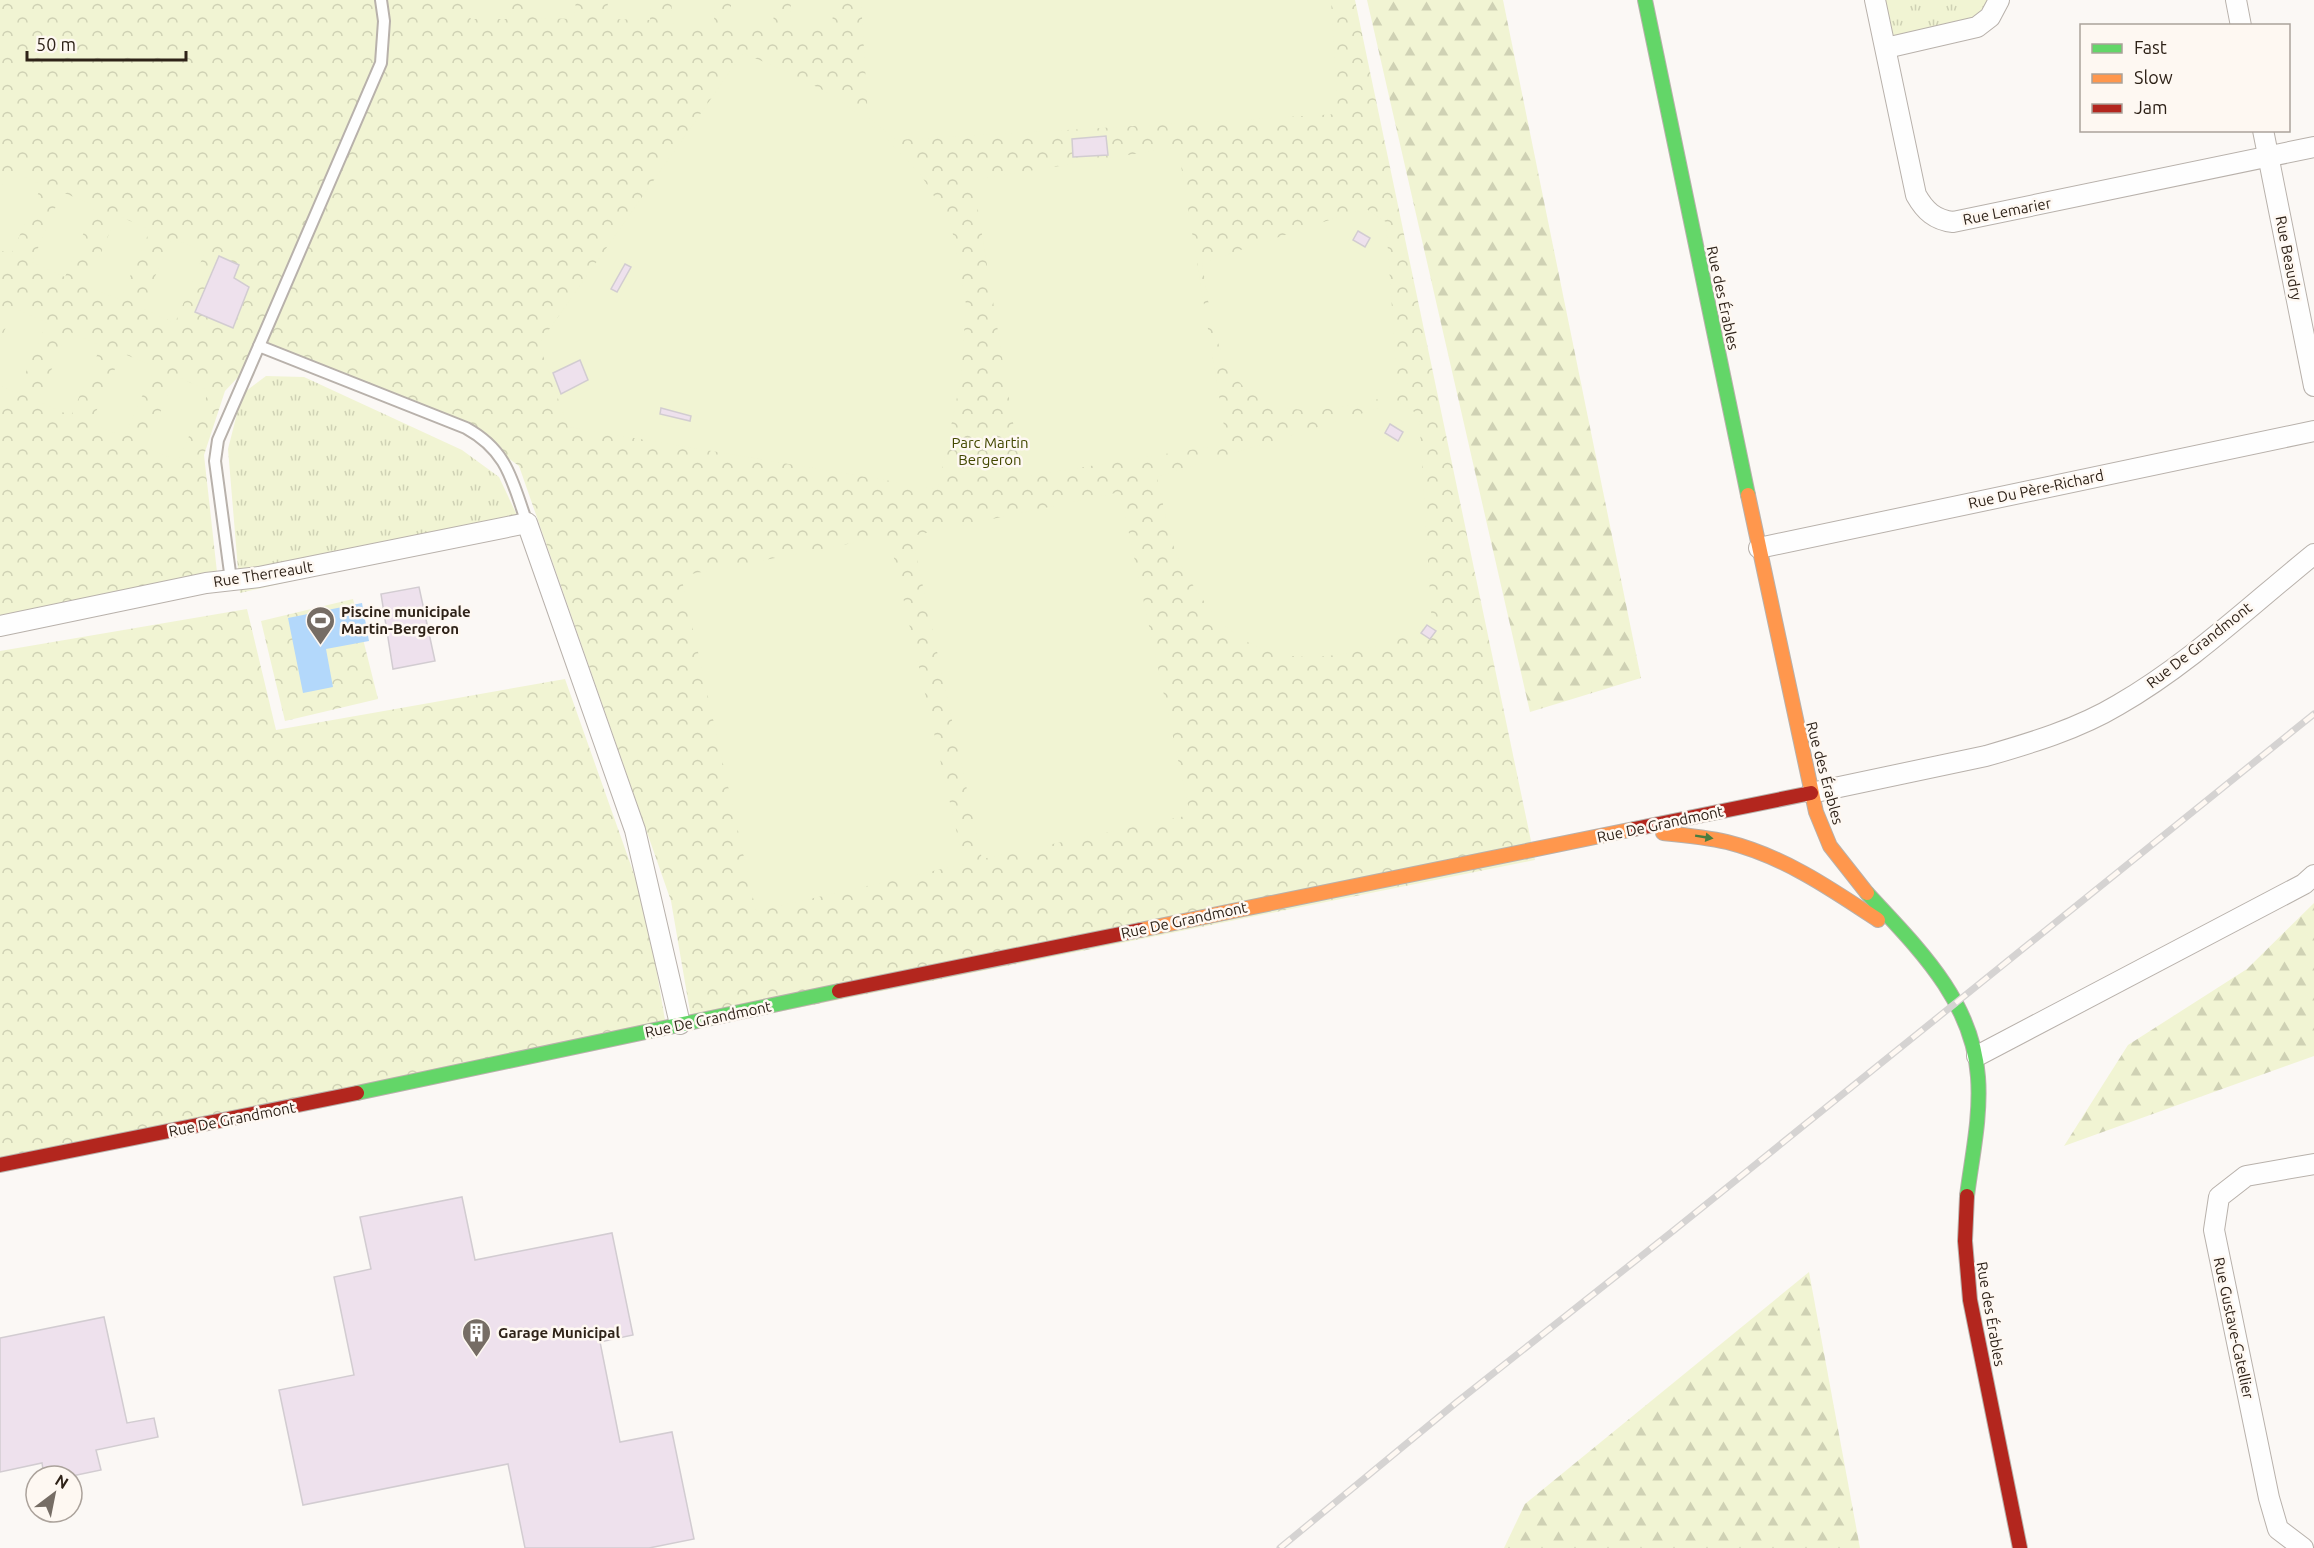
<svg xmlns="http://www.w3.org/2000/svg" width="2314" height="1548" font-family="Ubuntu,sans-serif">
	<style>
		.grass { fill: url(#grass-tufts) }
		.forest { fill: url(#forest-firs) }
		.park { fill: url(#park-crowns) }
		.pitch { fill: #f1f4d3 }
		.water { fill: #b3d8fb }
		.building { fill: #eee1ed; stroke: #d2ccd1; stroke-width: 1.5 }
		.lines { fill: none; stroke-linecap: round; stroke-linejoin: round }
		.lane-casing { stroke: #b8b1ab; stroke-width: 14 }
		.street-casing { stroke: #b8b1ab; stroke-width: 22 }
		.fast-casing { stroke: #b8b1ab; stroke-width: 16 }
		.slow-casing { stroke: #b8b1ab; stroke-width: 16 }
		.jam-casing { stroke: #b8b1ab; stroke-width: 16 }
		.lane { stroke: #fefefe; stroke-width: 10 }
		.street { stroke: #fefefe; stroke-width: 20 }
		.fast { stroke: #63d668; stroke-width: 14 }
		.slow { stroke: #ff974d; stroke-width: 14 }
		.jam { stroke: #b3261e; stroke-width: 14 }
		.rail-casing { stroke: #d5d3d2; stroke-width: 7 }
		.rail { stroke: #fef8f2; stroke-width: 4.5; stroke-dasharray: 14; stroke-linecap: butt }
		.oneway { fill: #487c40 }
		.labels { text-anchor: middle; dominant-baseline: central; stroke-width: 5; stroke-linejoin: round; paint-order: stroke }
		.street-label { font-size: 15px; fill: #2e2218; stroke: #fef8f2 }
		.park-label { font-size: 15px; fill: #434801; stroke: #fef8f2 }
		.poi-label { font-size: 15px; font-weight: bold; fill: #2e2218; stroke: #fef8f2; text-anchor: start }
	</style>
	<defs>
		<pattern id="grass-tufts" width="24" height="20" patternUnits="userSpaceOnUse" patternTransform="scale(1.5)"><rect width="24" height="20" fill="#f1f4d3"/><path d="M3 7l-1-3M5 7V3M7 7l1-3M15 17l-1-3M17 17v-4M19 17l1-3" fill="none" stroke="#cfd1b4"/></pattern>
		<pattern id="forest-firs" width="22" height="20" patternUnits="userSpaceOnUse" patternTransform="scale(1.5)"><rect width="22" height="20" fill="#f1f4d3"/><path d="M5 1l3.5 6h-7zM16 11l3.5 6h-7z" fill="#cfd1b4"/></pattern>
		<pattern id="park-crowns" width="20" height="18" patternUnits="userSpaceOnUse" patternTransform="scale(1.5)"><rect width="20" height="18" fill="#f1f4d3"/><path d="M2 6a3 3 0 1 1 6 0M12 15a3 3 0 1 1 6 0" fill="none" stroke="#cfd1b4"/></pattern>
	</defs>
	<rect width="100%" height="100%" fill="#fbf8f5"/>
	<g class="grass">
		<polygon points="1877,0 1996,0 1984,30 1887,50"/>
		<polygon points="266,376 304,377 462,450 499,477 523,528 240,593 228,449 242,394"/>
	</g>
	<g class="forest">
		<polygon points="1367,0 1503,0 1641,678 1530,712"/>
		<polygon points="2314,903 2314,1056 2064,1146 2128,1045 2247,969"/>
		<polygon points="1809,1272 1860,1548 1504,1548 1525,1504"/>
	</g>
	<g class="park">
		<polygon points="0,0 1355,0 1535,860 693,1029 671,901 519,466 478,436 263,351 225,391 204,455 219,590 0,626"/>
		<polygon points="353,599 378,699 285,721 261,621"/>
		<polygon points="247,609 276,730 565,679 646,908 667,1032 0,1162 0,651"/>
	</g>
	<g class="pitch">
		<polygon points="468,0 512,0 510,19 471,19 468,15"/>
		<polygon points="532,0 576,0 574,19 535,18 532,14"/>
		<polygon points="608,0 651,0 650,20 610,19 607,16"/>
		<polygon points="672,0 715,0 714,24 674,24 671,20"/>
		<polygon points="731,0 775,0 773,25 733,25 731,21"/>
		<polygon points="791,0 834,0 832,26 793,26 790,22"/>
		<polygon points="861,0 1331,0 1338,114 896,140 868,117"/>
		<polygon points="743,53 792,74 836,97 881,133 921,175 951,224 966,304 961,378 938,489 568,427 539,344"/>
		<polygon points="1178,147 1227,444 1022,477 973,180"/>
		<polygon points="9,170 42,185 11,255 0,250 0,190"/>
		<polygon points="62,192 95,206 65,277 32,262"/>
		<path d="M1365,208L1386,222L1398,395C1367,401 1333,411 1303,410C1218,405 1213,329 1202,263Z"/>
		<polygon points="117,215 150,230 120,300 87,286"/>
		<polygon points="172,238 205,252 175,323 141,308"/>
		<polygon points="14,308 47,323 17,393 0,386 0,341"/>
		<polygon points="68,331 101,346 71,416 38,401"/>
		<polygon points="122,353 155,367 124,437 91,423"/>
		<polygon points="176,376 209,391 178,461 145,447"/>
		<path d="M1399,402L1419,415L1432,626C1350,659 1259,685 1201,597C1192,584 1181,568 1176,553C1167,529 1163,502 1157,477Z"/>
		<polygon points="1120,492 1190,815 982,859 912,536"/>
		<polygon points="889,536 964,864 756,911 681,576"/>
	</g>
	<polygon class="water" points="362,603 369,641 326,649 333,687 303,693 288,618"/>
	<g class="building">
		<polygon points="1106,136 1108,155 1073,157 1072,139"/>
		<polygon points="1358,231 1370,238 1365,247 1353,240"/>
		<polygon points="219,256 239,265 234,278 249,287 233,328 195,312"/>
		<polygon points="625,264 631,267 617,292 611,289"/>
		<polygon points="580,360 588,380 561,394 553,373"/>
		<polygon points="661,408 691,416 690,421 660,414"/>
		<polygon points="1390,424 1403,432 1398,441 1385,433"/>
		<polygon points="419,587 435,661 393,669 381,594"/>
		<polygon points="1427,625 1436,631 1430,639 1421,633"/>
		<polygon points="462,1197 475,1260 612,1233 633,1335 600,1342 620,1442 672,1432 694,1539 649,1548 525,1548 508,1464 303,1505 279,1390 354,1375 334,1277 371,1269 360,1217"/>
		<polygon points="104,1317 127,1423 154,1418 158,1437 96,1450 101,1470 72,1476 44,1476 42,1463 0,1472 0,1338"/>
	</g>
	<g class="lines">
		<defs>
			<g id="lane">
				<polyline points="259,346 381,63 384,21 381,0"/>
				<path d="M231,580L215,461L218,440L259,346L466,428C508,451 512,481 527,523"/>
			</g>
			<g id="street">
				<path d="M1875,0L1916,195C1925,211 1935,220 1953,222L2314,147"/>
				<polyline points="2236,0 2241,26"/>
				<polyline points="1886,48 1977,27 1990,17 1999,0"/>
				<polyline points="2263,130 2314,386"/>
				<polyline points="1759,548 2314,431"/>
				<polyline points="0,626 206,583 259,577 527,523 635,830 680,1024"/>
				<path d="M1811,793L1986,756C2031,743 2078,729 2118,705C2188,665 2251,605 2314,554"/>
				<polyline points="1977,1056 2304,884 2314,875"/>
				<polyline points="2303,1548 2278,1529 2269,1498 2214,1230 2219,1197 2246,1176 2314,1164"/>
			</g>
			<g id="fast">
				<polyline points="1645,0 1748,495"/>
				<path d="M1867,893C1916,946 1973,1000 1978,1077C1981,1117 1972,1156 1967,1196"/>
				<polyline points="357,1093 839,991"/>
			</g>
			<g id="slow">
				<polyline points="1748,495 1816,812 1830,846 1867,893"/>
				<path d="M1663,833C1684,835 1706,837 1727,842C1783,856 1830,888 1878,920"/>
				<polyline points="1140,930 1634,829"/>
			</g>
			<g id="jam">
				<polyline points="1634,829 1811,793"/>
				<polyline points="839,991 1140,930"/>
				<polyline points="0,1165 357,1093"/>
				<polyline points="1967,1196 1965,1241 1970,1300 2020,1548"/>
			</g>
		</defs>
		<use href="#lane" class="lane-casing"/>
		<use href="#street" class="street-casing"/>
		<use href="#fast" class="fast-casing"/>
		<use href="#slow" class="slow-casing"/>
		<use href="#jam" class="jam-casing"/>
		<use href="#lane" class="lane"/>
		<use href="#street" class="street"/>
		<use href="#fast" class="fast"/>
		<use href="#slow" class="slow"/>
		<use href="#jam" class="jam"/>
		<defs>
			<polyline id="rail" points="1280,1548 1457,1402 1673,1231 2314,714"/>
		</defs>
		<use href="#rail" class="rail-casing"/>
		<use href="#rail" class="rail"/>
	</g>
	<defs><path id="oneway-solid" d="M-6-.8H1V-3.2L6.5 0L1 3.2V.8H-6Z" transform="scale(1.5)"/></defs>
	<use class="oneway" href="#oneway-solid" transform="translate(1704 837) rotate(9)"/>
	<defs>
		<symbol id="stadium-pin" viewBox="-11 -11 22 30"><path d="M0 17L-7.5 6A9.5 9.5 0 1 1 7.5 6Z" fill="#766d65" stroke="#fef8f2"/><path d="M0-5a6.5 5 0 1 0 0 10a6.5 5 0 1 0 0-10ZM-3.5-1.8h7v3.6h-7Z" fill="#fff"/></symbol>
		<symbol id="building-pin" viewBox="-11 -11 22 30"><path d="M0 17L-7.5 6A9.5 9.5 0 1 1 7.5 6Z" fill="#766d65" stroke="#fef8f2"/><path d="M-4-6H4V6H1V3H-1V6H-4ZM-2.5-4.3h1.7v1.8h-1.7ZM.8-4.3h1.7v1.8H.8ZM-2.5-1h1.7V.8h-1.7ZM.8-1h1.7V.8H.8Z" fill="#fff"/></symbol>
	</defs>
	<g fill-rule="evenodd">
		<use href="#stadium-pin" x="304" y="604" width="33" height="45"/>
		<use href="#building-pin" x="460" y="1316" width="33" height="45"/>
	</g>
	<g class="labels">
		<g class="street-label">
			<text transform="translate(2007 211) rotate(-11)">Rue Lemarier</text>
			<text transform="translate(2289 258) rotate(79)">Rue Beaudry</text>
			<text transform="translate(1723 298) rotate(78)">Rue des Érables</text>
			<text transform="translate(2036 489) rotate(-12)">Rue Du Père-Richard</text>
			<text transform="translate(263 574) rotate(-9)">Rue Therreault</text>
			<text transform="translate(2199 645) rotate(-38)">Rue De Grandmont</text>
			<text transform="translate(1825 773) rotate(75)">Rue des Érables</text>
			<text transform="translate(1660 824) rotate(-12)">Rue De Grandmont</text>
			<text transform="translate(1184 920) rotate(-12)">Rue De Grandmont</text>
			<text transform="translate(708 1019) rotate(-12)">Rue De Grandmont</text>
			<text transform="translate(232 1119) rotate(-11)">Rue De Grandmont</text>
			<text transform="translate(1991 1314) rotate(80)">Rue des Érables</text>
			<text transform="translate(2234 1328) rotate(78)">Rue Gustave-Catellier</text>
		</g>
		<g class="park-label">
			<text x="990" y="442">Parc Martin<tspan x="990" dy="17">Bergeron</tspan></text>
		</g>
		<g class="poi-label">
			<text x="341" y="611">Piscine municipale<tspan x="341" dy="17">Martin-Bergeron</tspan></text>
			<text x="498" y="1332">Garage Municipal</text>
		</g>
	</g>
	<rect x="2080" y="24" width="210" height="108" fill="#fef8f2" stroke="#aba29b" stroke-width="1.5"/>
	<rect x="2092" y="44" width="30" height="9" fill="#63d668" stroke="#aba29b" stroke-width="1.5"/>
	<text x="2134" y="54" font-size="18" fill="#2e2218">Fast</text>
	<rect x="2092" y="74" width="30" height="9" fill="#ff974d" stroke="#aba29b" stroke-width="1.5"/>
	<text x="2134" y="84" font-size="18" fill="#2e2218">Slow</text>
	<rect x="2092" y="104" width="30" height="9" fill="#b3261e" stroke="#aba29b" stroke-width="1.5"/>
	<text x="2134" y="114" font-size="18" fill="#2e2218">Jam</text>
	<g transform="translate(54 1494) rotate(32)"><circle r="28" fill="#fef8f2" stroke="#aba29b" stroke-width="1.5"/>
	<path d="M0-4.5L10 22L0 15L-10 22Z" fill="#766d65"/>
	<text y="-9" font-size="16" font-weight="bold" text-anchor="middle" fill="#2e2218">N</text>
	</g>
	<path d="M27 51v9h159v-9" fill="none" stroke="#2e2218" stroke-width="3"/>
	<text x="36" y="51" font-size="18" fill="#2e2218" stroke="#fef8f2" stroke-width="4.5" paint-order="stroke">50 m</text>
</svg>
